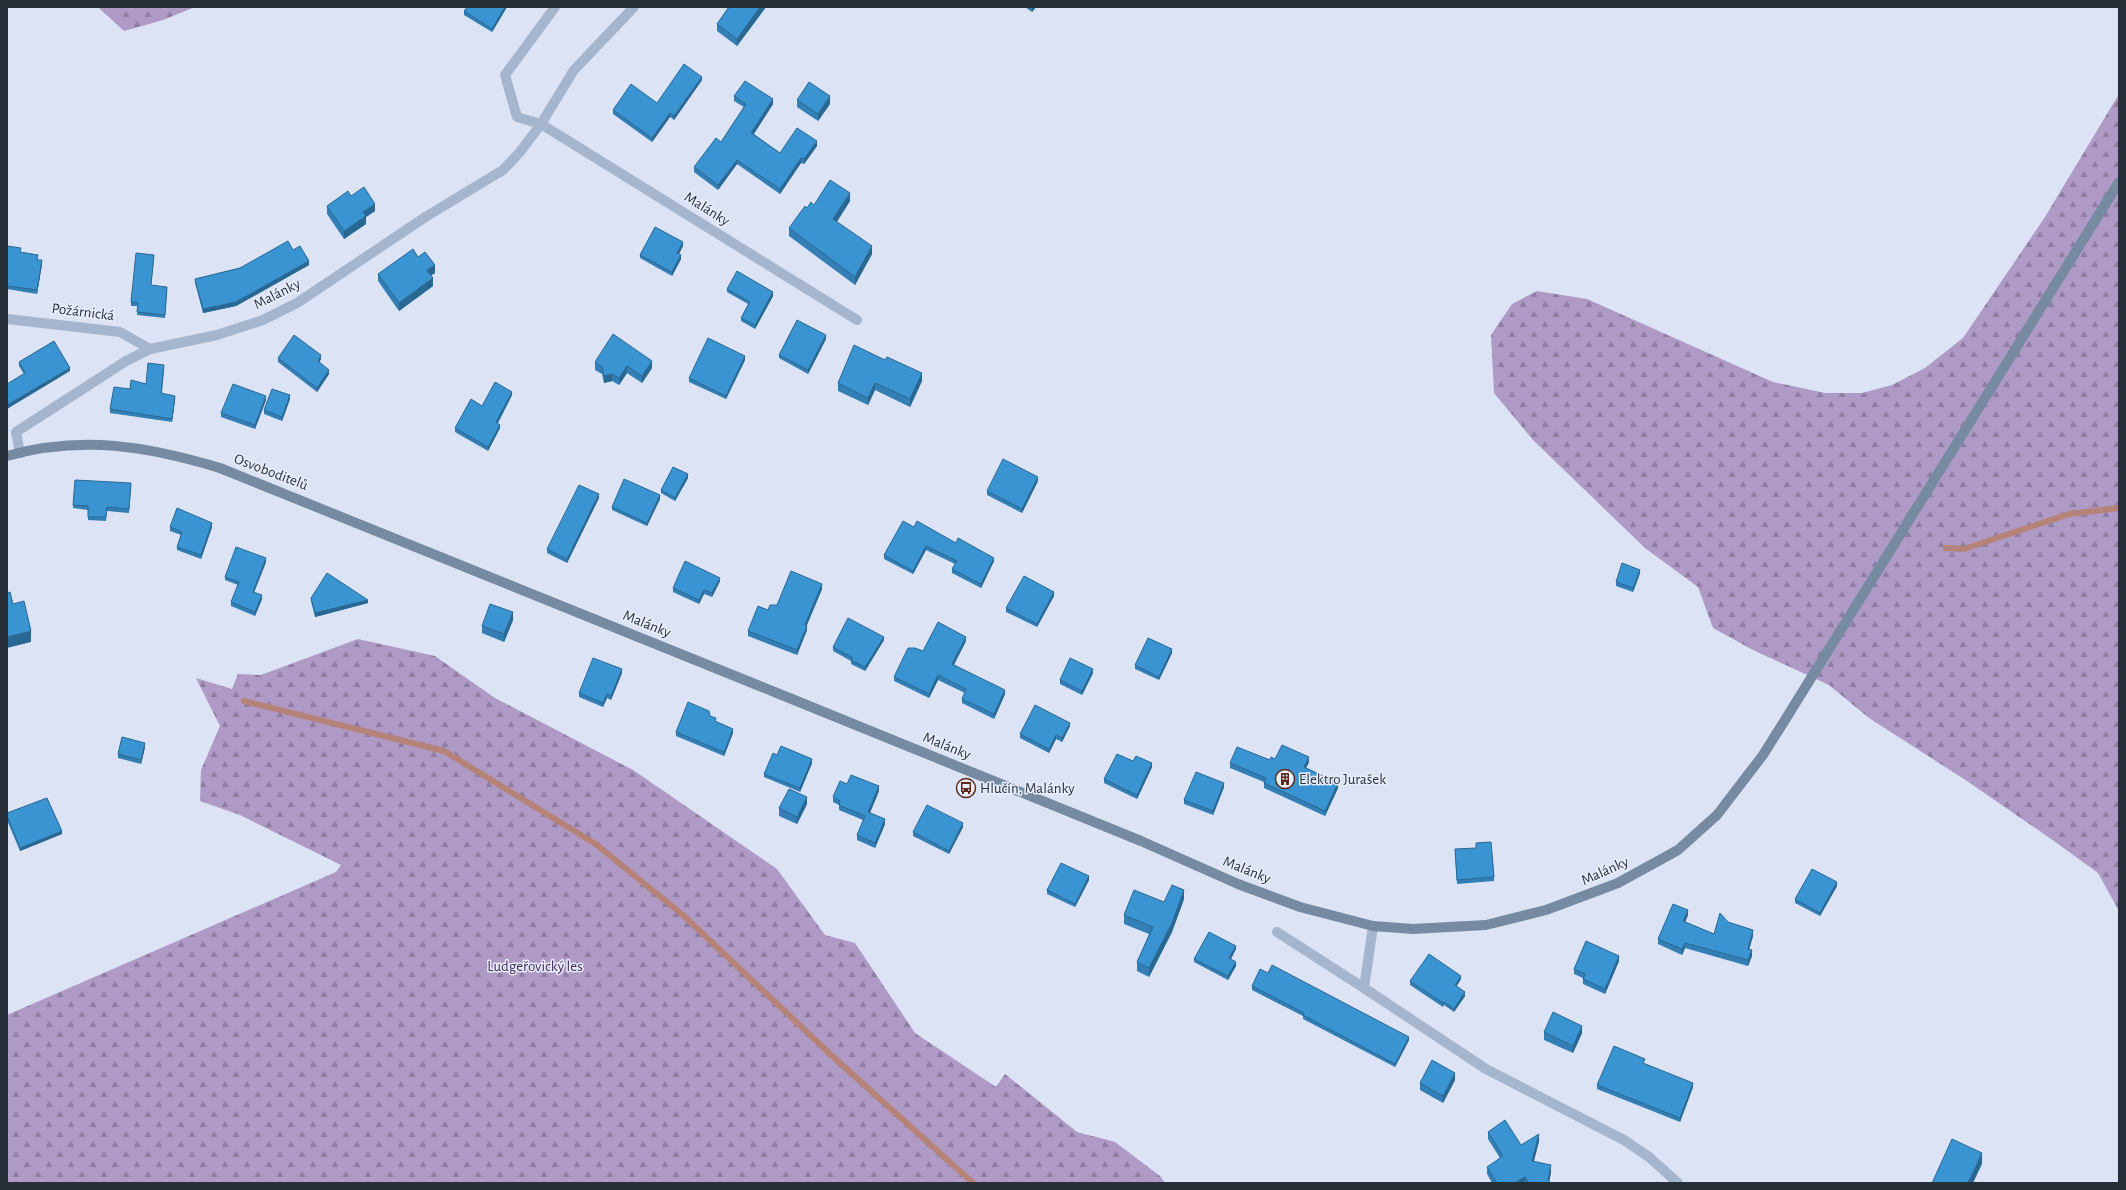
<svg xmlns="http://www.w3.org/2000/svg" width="2126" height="1190" font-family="'Alegreya Sans',sans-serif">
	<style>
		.forest { fill: url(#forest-firs) }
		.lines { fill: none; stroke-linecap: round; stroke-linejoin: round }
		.stream { stroke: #b58377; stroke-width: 6 }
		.street { stroke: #a5b5ce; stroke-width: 10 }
		.secondary { stroke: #768ba2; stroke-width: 10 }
		.wall { fill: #337fb5 }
		.shaded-wall { fill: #296893 }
		.building { fill: #3b94d2; stroke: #296893 }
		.labels { text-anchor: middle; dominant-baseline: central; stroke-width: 3; stroke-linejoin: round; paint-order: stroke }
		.street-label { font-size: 15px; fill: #273039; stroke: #e8eefb }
		.poi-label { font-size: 15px; fill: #273039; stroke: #e8eefb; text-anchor: start }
		.park-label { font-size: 15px; fill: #43285a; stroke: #e8eefb }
	</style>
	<defs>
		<pattern id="forest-firs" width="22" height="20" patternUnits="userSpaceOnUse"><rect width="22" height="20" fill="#af99c5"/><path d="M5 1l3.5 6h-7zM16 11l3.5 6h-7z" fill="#8e7da1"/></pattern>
	</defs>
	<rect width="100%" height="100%" fill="#dbe3f4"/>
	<g class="forest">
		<polygon points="98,7 195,7 163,20 124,31"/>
		<polygon points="2119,94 2119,911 2098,873 2054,841 1967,781 1869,718 1829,685 1753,650 1713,628 1698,587 1645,548 1533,440 1494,393 1491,335 1512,304 1537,291 1587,299 1773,382 1825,393 1862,393 1892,385 1925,368 1963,338 2045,217"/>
		<polygon points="358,639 435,656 495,698 633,770 777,869 825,935 855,943 915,1033 996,1087 1005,1074 1077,1132 1115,1142 1160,1176 1165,1183 7,1183 7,1015 336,872 341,865 240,815 200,801 201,770 220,726 196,678 232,689 238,674 261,675"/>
	</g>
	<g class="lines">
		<g class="stream">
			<polyline points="1946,548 1964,549 2069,514 2119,508"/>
			<polyline points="244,701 444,751 597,845 684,916 829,1053 973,1183"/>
		</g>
		<g class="street">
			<polyline points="555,7 505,75 517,117 541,124 574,70 634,7"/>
			<polyline points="7,319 120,332 150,349"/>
			<polyline points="20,453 16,432 126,361 150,349 217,335 263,320 297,303 427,216 503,170 520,152 541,124 857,320"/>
			<polyline points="1373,926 1364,988 1486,1069 1624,1140 1649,1157 1678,1183"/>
			<polyline points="1277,932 1364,988"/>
		</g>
		<path class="secondary" d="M7,456C82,435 147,446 220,468L777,693L1141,841L1238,884L1300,907L1373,926L1413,929L1486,925L1546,910L1618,883L1678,850L1717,815L1763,755L1785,720L2119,182"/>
	</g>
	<g class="wall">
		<polygon points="507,7 492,32 464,15 464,11"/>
		<polygon points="728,7 766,7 737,46 717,31 717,24 728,8"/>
		<polygon points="1025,7 1036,7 1032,12"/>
		<polygon points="702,80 674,120 670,117 652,142 613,114 613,110 657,103"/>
		<polygon points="734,96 773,104 754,134 780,153 817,146 804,164 801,163 780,194 737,164 718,190 694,172 694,167 721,142 744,107 734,101"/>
		<polygon points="797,100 830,104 818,121 797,107"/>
		<polygon points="351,196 375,211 366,217 366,224 344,239 327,214 327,206"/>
		<polygon points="850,201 837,222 872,254 855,285 789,236 789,228 807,208 814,205"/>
		<polygon points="7,246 38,260 42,264 37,294 7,289"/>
		<polygon points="683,246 679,254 681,259 672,276 640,258 640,255"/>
		<polygon points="293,250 309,265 236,306 203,313 195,283 195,279 240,268"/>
		<polygon points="418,257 435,273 431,275 433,286 399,311 378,281 378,274"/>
		<polygon points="154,259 151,285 167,290 165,318 137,315 138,306 131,306 131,302"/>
		<polygon points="727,289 773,296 755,329 741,321 741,318 748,304 727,292"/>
		<polygon points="826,339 808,374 779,358 779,355"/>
		<polygon points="278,358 321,359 319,362 329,374 317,392 278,362"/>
		<polygon points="745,360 726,399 689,382 689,378"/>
		<polygon points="19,362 70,371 24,374 19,366"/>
		<polygon points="595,362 652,368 642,383 627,373 619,385 612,381 604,383 602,374 595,370"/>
		<polygon points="164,368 162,393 175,399 172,422 110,413 110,409 146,384"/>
		<polygon points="922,381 910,407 875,390 868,405 838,391 838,383"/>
		<polygon points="512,395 498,423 500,428 488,451 455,432 455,428 482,406"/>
		<polygon points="290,399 282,421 264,414 264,410"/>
		<polygon points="266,400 255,429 221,417 221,413"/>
		<polygon points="688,478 675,501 661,493 661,490"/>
		<polygon points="1038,481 1022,513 987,495 987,491"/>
		<polygon points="131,487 129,513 107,511 106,521 88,520 88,510 73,508 73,505"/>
		<polygon points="599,498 567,563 547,553 547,549"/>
		<polygon points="660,499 647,526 612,510 612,507"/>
		<polygon points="170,527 212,527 201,559 177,550 177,547 181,535 170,531"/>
		<polygon points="914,527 956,543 994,561 981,588 952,573 952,569 955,564 926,550 913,574 884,559 884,555"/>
		<polygon points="266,562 254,592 262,599 255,616 231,606 231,602 238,585 225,580 225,577"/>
		<polygon points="1640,573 1633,592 1616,586 1616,582"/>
		<polygon points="720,581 712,597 704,594 699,604 673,592 673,588"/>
		<polygon points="822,589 807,625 807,630 797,655 748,636 748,631 768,610 777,605"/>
		<polygon points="1054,596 1037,627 1006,612 1006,608"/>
		<polygon points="311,598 368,603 315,617 311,601"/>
		<polygon points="513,620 504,642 482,633 482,626"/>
		<polygon points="884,640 865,671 851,664 851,661 833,651 833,647"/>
		<polygon points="966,641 954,665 1005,694 994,719 962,703 962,699 965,693 938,680 929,698 894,681 894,677 923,651"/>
		<polygon points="1172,653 1159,680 1135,669 1135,665"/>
		<polygon points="622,673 611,700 607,698 603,707 579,697 579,693"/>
		<polygon points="1093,673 1082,695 1060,684 1060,680"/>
		<polygon points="710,716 716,722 733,733 724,756 676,736 676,732"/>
		<polygon points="1070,726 1062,742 1056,739 1049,753 1020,738 1020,734"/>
		<polygon points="145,747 141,764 118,758 118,754"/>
		<polygon points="777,755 812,763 800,792 764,777 764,774"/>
		<polygon points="1275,759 1309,762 1306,768 1338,788 1325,816 1264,788 1264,782 1230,768 1230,763 1270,760"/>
		<polygon points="1133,761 1152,767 1137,799 1104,783 1104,779"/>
		<polygon points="847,784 879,791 870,813 885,824 875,848 857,840 857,835 863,820 839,810 839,805 833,802 833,797"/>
		<polygon points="1224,787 1213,815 1184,804 1184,800"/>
		<polygon points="807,804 797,824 779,816 779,808"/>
		<polygon points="7,813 62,834 20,851 7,820"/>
		<polygon points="963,827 949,854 913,836 913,832"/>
		<polygon points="1455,853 1494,877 1494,881 1457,884"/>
		<polygon points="1089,880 1075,907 1047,894 1047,890"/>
		<polygon points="1837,886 1820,916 1795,903 1795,899"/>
		<polygon points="1184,899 1172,932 1149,977 1137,971 1137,962 1149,934 1124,924 1124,915"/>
		<polygon points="1688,915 1685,922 1714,934 1728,922 1753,936 1749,949 1752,956 1748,966 1685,948 1682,955 1658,944 1658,939"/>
		<polygon points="1236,949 1231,959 1236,966 1228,980 1194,962 1194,959"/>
		<polygon points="1619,961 1605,994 1583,984 1583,978 1574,974 1574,969"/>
		<polygon points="1461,979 1456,986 1465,996 1454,1012 1444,1005 1443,1007 1410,985 1410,981"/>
		<polygon points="1252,986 1409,1040 1395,1067 1303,1019 1303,1016 1252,990"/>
		<polygon points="1544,1032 1582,1033 1573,1053 1544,1040"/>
		<polygon points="1645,1063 1645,1064 1693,1087 1680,1122 1597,1089 1597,1085"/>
		<polygon points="1455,1080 1443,1103 1420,1090 1420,1083"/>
		<polygon points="1488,1132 1521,1145 1539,1141 1534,1161 1551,1172 1549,1182 1550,1183 1492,1183 1487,1174 1487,1167 1500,1158 1488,1139"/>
	</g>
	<g class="shaded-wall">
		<polygon points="505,7 507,7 492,32 492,29"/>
		<polygon points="760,7 766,7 737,46 737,39"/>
		<polygon points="1033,7 1036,7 1032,12 1032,8"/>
		<polygon points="702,77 702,80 674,120 674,116"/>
		<polygon points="830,96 830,104 818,121 818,114"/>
		<polygon points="773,99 773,104 751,138 751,133"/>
		<polygon points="670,113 670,117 652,142 652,138"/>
		<polygon points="817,141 817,146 804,164 804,159"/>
		<polygon points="801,158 801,163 780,194 780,189"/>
		<polygon points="737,160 737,164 718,190 718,185"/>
		<polygon points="850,193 850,201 833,227 833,219"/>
		<polygon points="375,204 375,211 366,217 366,224 344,239 344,231 363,212"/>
		<polygon points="683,242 683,246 677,257 677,253"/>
		<polygon points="872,246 872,254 855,285 855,277"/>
		<polygon points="681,255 681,259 672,276 672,272"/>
		<polygon points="42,260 42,264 37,294 37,290"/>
		<polygon points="309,261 309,265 236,306 203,313 203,309"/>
		<polygon points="435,265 435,273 427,278 427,270"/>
		<polygon points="433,278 433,286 399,311 399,303"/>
		<polygon points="773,292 773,296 755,329 755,325"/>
		<polygon points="826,335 826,339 808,374 808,370"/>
		<polygon points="321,355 321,359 318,365 318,361"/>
		<polygon points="745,356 745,360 726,399 726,396"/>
		<polygon points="652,361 652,368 642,383 642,376"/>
		<polygon points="627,366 627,373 619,385 619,378"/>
		<polygon points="70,368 70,371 7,409 7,405"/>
		<polygon points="329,370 329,374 317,392 317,388"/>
		<polygon points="922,373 922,381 910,407 910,399"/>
		<polygon points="612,374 612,381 604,383 604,376"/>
		<polygon points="875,383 875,390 868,405 868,398"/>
		<polygon points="512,392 512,395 496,426 496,422"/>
		<polygon points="290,395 290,399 282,421 282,417"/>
		<polygon points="175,396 175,399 172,422 172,419"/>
		<polygon points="266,396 266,400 255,429 255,425"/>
		<polygon points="500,425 500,428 488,451 488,447"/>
		<polygon points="688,474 688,478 675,501 675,498"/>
		<polygon points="1038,477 1038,481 1022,513 1022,509"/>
		<polygon points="599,494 599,498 567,563 567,559"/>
		<polygon points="660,495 660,499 647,526 647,523"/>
		<polygon points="212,523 212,527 201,559 201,555"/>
		<polygon points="926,546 926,550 913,574 913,571"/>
		<polygon points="266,558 266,562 253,595 253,592"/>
		<polygon points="994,558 994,561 981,588 981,584"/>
		<polygon points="1640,570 1640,573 1633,592 1633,588"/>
		<polygon points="720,578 720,581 712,597 712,593"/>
		<polygon points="822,584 822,589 805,629 805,625"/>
		<polygon points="704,590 704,594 699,604 699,600"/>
		<polygon points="1054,592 1054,596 1037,627 1037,624"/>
		<polygon points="262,595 262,599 255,616 255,612"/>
		<polygon points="368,600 368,603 315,617 315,613"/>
		<polygon points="513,612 513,620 504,642 504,634"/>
		<polygon points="807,626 807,630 797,655 797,650"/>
		<polygon points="31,631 31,642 7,648 7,637"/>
		<polygon points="884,637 884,640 865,671 865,667"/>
		<polygon points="966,637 966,641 952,668 952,664"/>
		<polygon points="1172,649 1172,653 1159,680 1159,677"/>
		<polygon points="622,669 622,673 611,700 611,696"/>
		<polygon points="1093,669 1093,673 1082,695 1082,691"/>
		<polygon points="938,675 938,680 929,698 929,694"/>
		<polygon points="1005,690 1005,694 994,719 994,714"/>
		<polygon points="607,694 607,698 603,707 603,703"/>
		<polygon points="1070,723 1070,726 1062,742 1062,738"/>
		<polygon points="733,729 733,733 724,756 724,752"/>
		<polygon points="1056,735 1056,739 1049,753 1049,749"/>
		<polygon points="145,743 145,747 141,764 141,760"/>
		<polygon points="1309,757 1309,762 1304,772 1304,767"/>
		<polygon points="812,759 812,763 800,792 800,788"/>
		<polygon points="1152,763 1152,767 1137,799 1137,795"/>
		<polygon points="1224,783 1224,787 1213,815 1213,811"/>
		<polygon points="1338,783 1338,788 1325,816 1325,811"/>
		<polygon points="879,786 879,791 868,817 868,812"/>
		<polygon points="807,797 807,804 797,824 797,817"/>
		<polygon points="885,819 885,824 875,848 875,843"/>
		<polygon points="963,823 963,827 949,854 949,851"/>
		<polygon points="62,831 62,834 20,851 20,848"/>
		<polygon points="1089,876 1089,880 1075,907 1075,904"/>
		<polygon points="1837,882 1837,886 1820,916 1820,913"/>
		<polygon points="1184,890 1184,899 1172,932 1149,977 1149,968"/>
		<polygon points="1688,910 1688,915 1683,927 1683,921"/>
		<polygon points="1753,930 1753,936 1748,954 1748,949"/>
		<polygon points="1685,943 1685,948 1682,955 1682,949"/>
		<polygon points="1236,946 1236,949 1229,962 1229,958"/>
		<polygon points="1752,950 1752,956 1748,966 1748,960"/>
		<polygon points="1619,956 1619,961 1605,994 1605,989"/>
		<polygon points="1236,962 1236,966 1228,980 1228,976"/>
		<polygon points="1461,976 1461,979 1455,989 1455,985"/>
		<polygon points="1465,992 1465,996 1454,1012 1454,1009"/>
		<polygon points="1582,1026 1582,1033 1573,1053 1573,1046"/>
		<polygon points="1409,1037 1409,1040 1395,1067 1395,1064"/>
		<polygon points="1455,1073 1455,1080 1443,1103 1443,1096"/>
		<polygon points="1693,1083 1693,1087 1680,1122 1680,1118"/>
		<polygon points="1539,1134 1539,1141 1532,1168 1532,1161"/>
		<polygon points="1982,1153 1982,1164 1973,1183 1968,1183"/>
		<polygon points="1551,1165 1551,1172 1549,1183 1548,1180"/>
		<polygon points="1525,1177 1525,1183 1515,1183"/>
	</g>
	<g class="building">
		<polygon points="467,7 505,7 492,29 464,11"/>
		<polygon points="729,7 760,7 737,39 717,24"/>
		<polygon points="684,64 702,77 674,116 670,113 652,138 613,110 631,84 657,103"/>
		<polygon points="745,81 773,99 751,133 780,153 797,128 817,141 804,159 801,158 780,189 737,160 718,185 694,167 716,138 721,142 746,104 734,96"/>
		<polygon points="809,82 830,96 818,114 797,100"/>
		<polygon points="830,180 850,193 833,219 872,246 855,277 789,228 805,206 807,208 811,202 814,205"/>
		<polygon points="364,187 375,204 363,212 366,216 344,231 327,206 348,191 351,196"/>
		<polygon points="655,227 683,242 677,253 681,255 672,272 640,255"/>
		<polygon points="288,241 293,250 300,246 309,261 236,302 203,309 195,279 240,268"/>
		<polygon points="7,246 21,248 20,252 38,255 37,260 42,260 37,290 7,286"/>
		<polygon points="413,249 418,257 425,252 435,265 427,270 433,278 399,303 378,274"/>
		<polygon points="136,253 154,255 151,285 167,287 165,315 137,312 138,303 131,302"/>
		<polygon points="737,271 773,292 755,325 741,318 750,302 727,289"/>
		<polygon points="797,320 826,335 808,370 779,355"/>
		<polygon points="613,334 652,361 642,376 627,366 619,378 612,374 604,376 602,367 595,362"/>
		<polygon points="294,335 321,355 318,361 329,370 317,388 278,358"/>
		<polygon points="708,338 745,356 726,396 689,378"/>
		<polygon points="54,341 70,368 7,405 7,384 25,373 19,362"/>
		<polygon points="854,345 885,360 887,357 922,373 910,399 875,383 868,398 838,383"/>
		<polygon points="148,363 164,365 161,393 175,396 172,419 110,409 114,387 130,389 131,380 146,384"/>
		<polygon points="495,382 512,392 496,422 500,425 488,447 455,428 471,399 482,406"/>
		<polygon points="233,384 266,396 255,425 221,413"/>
		<polygon points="272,389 290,395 282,417 264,410"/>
		<polygon points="1003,459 1038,477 1022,509 987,491"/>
		<polygon points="673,467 688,474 675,498 661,490"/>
		<polygon points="624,479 660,495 647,523 612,507"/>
		<polygon points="75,480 131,483 129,509 107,507 106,517 88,517 88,506 73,505"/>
		<polygon points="579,485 599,494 567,559 547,549"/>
		<polygon points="177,508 212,523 201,555 177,547 182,532 170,527"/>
		<polygon points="903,521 914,527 917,521 956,543 958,538 994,558 981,584 952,569 957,561 926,546 913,571 884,555"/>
		<polygon points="236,547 266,558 253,592 262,595 255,612 231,602 239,582 225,577"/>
		<polygon points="685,561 720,578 712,593 704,590 699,600 673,588"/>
		<polygon points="1622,563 1640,570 1633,588 1616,582"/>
		<polygon points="791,571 822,584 805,625 807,626 797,650 748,631 758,606 768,610 770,605 777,605"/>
		<polygon points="327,573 368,600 315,613 311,598"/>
		<polygon points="1024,576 1054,592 1037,624 1006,608"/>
		<polygon points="10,592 13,604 24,601 31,631 7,637 7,593"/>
		<polygon points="490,604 513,612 504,634 482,626"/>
		<polygon points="848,618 884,637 865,667 851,660 853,658 833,647"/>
		<polygon points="938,622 966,637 952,664 1005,690 994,714 962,699 966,689 938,675 929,694 894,677 908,648 915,648 923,651"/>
		<polygon points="1148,638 1172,649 1159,677 1135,665"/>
		<polygon points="593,658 622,669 611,696 607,694 603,703 579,693"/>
		<polygon points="1070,658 1093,669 1082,691 1060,680"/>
		<polygon points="688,702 709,711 710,716 716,718 715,721 733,729 724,752 676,732"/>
		<polygon points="1035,705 1070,723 1062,738 1056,735 1049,749 1020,734"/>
		<polygon points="122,737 145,743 141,760 118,754"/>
		<polygon points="1282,745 1309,757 1304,767 1338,783 1325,811 1264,783 1266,778 1230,763 1237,747 1270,760 1271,757 1275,759"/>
		<polygon points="781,746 812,759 800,788 764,774 773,753 777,755"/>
		<polygon points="1117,754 1133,761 1136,756 1152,763 1137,795 1104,779"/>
		<polygon points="1196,772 1224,783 1213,811 1184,800"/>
		<polygon points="851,775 879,786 868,812 885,819 875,843 857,835 865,816 839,805 840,801 833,797 840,781 847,784"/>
		<polygon points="789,789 807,797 797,817 779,808"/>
		<polygon points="47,798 62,831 20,848 7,816 7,813"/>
		<polygon points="927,805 963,823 949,851 913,832"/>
		<polygon points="1491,842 1494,877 1457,880 1455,849 1476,848 1476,843"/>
		<polygon points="1061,863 1089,876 1075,904 1047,890"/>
		<polygon points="1812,869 1837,882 1820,913 1795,899"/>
		<polygon points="1172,885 1184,890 1172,923 1149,968 1137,962 1153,927 1124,915 1134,890 1164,902"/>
		<polygon points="1673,904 1688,910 1683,921 1714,934 1720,913 1728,922 1753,930 1748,949 1752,950 1748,960 1685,943 1682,949 1658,939"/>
		<polygon points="1209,932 1236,946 1229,958 1236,962 1228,976 1194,959"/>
		<polygon points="1586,941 1619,956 1605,989 1583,979 1585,974 1574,969"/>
		<polygon points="1429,954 1461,976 1455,985 1465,992 1454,1009 1444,1002 1443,1003 1410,981"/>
		<polygon points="1272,965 1409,1037 1395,1064 1303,1015 1304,1013 1252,986 1260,969 1268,973"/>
		<polygon points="1553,1012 1582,1026 1573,1046 1544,1032"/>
		<polygon points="1614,1046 1645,1059 1643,1063 1693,1083 1680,1118 1597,1085"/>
		<polygon points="1432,1060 1455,1073 1443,1096 1420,1083"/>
		<polygon points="1505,1120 1521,1145 1539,1134 1532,1161 1551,1165 1548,1180 1550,1183 1529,1183 1525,1177 1515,1183 1497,1183 1487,1167 1503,1156 1488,1132"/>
		<polygon points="1952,1139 1982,1153 1968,1183 1932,1183"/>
	</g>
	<defs>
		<symbol id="building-ring" viewBox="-11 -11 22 22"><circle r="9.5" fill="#e8eefb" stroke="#5f2918" stroke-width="1.5"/><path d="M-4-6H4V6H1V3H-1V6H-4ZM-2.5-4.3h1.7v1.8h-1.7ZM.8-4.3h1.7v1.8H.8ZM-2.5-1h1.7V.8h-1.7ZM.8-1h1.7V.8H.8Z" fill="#5f2918"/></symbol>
		<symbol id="bus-ring" viewBox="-11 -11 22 22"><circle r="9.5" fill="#e8eefb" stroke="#5f2918" stroke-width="1.5"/><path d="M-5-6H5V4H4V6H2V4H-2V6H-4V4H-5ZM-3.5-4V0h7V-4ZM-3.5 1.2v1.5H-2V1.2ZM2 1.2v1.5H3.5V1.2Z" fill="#5f2918"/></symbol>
	</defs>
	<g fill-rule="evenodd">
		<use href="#building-ring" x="1274" y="768" width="22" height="22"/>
		<use href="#bus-ring" x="955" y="777" width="22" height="22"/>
	</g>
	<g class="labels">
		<g class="street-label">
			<text transform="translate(707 209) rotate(32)">Malánky</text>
			<text transform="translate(277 294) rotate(-27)">Malánky</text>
			<text transform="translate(83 312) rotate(7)">Požárnická</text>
			<text transform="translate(271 472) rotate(21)">Osvoboditelů</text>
			<text transform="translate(647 624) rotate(22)">Malánky</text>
			<text transform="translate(947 746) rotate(22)">Malánky</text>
			<text transform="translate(1247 870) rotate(22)">Malánky</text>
			<text transform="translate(1605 871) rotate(-24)">Malánky</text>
		</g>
		<g class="poi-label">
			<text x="1299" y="779">Elektro Jurašek</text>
			<text x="980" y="788">Hlučín, Malánky</text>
		</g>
		<g class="park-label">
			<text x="535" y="966">Ludgeřovický les</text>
		</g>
	</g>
	<rect width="2126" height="1190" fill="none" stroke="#273039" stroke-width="16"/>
</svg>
